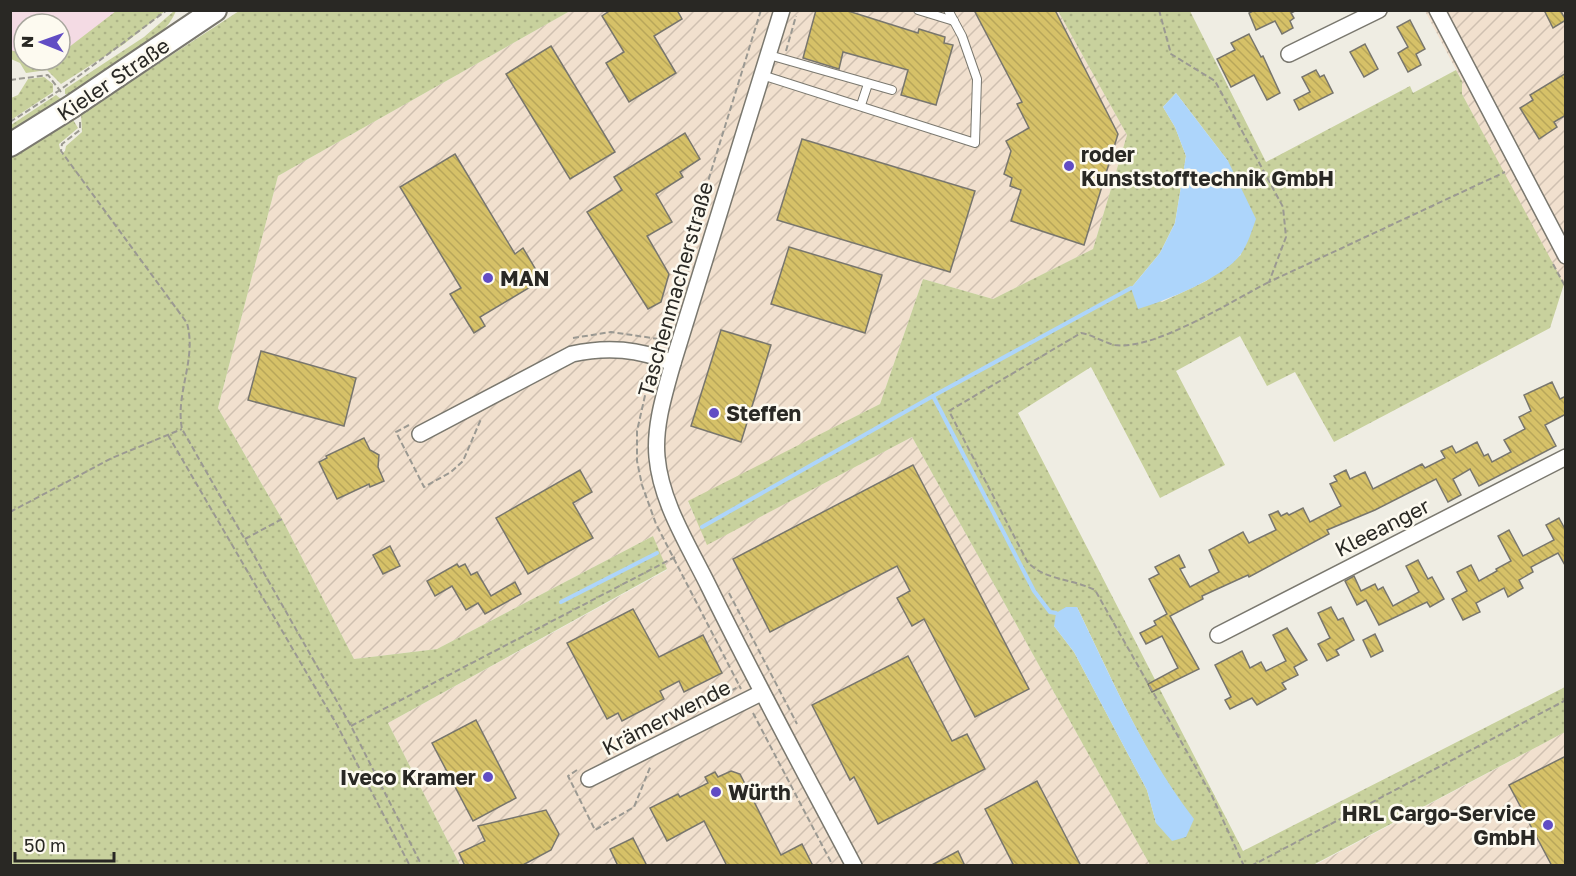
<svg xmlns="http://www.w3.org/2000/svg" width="1576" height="876" font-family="'Golos Text',sans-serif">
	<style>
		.commercial { fill: #f4dbe4 }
		.industrial { fill: url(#industrial-furrows) }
		.grass { fill: url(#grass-dots); fill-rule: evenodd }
		.water { fill: #add5fb }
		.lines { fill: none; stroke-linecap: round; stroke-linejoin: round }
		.stream { stroke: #add5fb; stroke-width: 4 }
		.building { fill: url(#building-back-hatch); stroke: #78766d; stroke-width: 1.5 }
		.service-casing { stroke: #7a786f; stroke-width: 10 }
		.minor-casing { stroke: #7a786f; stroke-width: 18 }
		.secondary-casing { stroke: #7a786f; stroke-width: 26 }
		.path { stroke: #9b9992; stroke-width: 2; stroke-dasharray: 6 3; stroke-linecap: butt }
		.service { stroke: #fff; stroke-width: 8 }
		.minor { stroke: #fff; stroke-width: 15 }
		.secondary { stroke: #fff; stroke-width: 22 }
		.poi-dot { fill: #614cc4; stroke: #fdfaf0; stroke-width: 2 }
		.labels { text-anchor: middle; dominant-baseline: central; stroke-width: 5; stroke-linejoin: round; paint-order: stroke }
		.street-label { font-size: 21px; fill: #292824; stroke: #fdfaf0 }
		.poi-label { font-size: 21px; font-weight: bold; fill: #292824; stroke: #fdfaf0; text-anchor: start }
	</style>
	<defs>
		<pattern id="industrial-furrows" width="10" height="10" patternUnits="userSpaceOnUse" patternTransform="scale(1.5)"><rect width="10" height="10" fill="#f1e0ce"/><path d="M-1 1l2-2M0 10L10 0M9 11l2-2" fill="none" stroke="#cfc0b1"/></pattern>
		<pattern id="grass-dots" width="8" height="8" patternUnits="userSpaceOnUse" patternTransform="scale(1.5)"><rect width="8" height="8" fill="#c8d19d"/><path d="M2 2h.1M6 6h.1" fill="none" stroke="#acb387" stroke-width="1.8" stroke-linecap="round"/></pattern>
		<pattern id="building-back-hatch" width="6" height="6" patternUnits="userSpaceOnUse" patternTransform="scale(1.5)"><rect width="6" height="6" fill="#d6c168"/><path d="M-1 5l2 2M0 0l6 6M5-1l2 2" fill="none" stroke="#b8a65a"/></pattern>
	</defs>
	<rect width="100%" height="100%" fill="#efede3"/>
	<polygon class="commercial" points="11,11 136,11 51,68 26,60 60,60 60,24 24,24 24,59 11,55"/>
	<g class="industrial">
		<polygon points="570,11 1058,11 1127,135 1093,249 993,299 923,279 880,404 688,502 708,544 912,437 1150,865 460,865 388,723 667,570 653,536 437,649 354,659 282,519 218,408 278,176"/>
		<polygon points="1425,11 1565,11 1565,289 1462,94 1462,81"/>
		<polygon points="1565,732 1565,865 1313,866 1488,773"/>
	</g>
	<g class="grass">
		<polygon points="116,11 165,11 124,44 61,84 47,70 26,73 20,63 11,59 11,50 24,55 24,60 60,60 60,54"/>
		<path d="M174,11H176C163,45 100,76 69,95L65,94V89L144,37Z"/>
		<polygon points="239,11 570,11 278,176 218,408 282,519 354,659 437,649 653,536 667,569 388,723 460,865 11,865 10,153 72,118 78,128 59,144 61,154 65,151 66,146 82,132 81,114"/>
		<path d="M1058,11H1190L1266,162L1410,86L1413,93L1456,70L1462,81V94L1564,284L1550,328L1334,442L1295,372L1267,386L1240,336L1176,371L1225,465L1160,498L1091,367L1018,413L1243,851L1565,687V732L1313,865H1150L912,437L707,545L688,501L880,404L923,279L993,299L1093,249L1127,135ZM1176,93L1228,161L1241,255L1206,281L1162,302L1131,288L1160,253L1175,223L1186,156L1175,127L1163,107ZM1077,607C1113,681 1143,753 1193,819L1156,823L1147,790L1074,652L1054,626Z"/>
		<polygon points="44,77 53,84 53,92 11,120 11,98 18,95 28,79"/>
		<polygon points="56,95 62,100 11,134 11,125"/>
	</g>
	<g class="water">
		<path d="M1176,93L1228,161L1256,219C1252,230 1248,244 1241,254C1225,277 1165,301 1138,309L1131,288L1160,253L1175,223L1186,156L1175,127L1163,107Z"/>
		<path d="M1066,607H1077C1113,682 1143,752 1194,819L1186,837L1172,841L1156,823L1147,790L1074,652L1054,626L1056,613Z"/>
	</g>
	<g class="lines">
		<g class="stream">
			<polyline points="933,396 1034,591 1050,612 1056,613"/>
			<polyline points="702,527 933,396 1131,288"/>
			<polyline points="561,602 657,553"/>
		</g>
	</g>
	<g class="building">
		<polygon points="611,10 677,10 682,19 654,36 676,73 629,102 606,63 624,52 602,16"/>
		<polygon points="816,10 845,10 918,33 919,29 945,37 944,43 953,45 936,105 901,95 908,70 843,52 839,69 803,58"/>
		<polygon points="974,10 1055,10 1118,134 1084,245 1011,221 1021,190 1010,186 1012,178 1004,174 1011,151 1006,141 1029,128 1017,104 1022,102"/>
		<polygon points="1255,10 1297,10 1291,13 1294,18 1290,21 1293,28 1282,34 1275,21 1256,30 1249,13"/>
		<polygon points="1544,10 1560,10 1566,20 1553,28"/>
		<polygon points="1410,20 1425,49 1416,54 1421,65 1408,72 1398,53 1408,47 1397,27"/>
		<polygon points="1249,34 1261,57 1263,56 1280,93 1267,100 1254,75 1231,87 1217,59 1235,50 1231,43"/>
		<polygon points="1365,44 1378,69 1364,77 1350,52"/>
		<polygon points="551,46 615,152 570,179 506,74"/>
		<polygon points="1316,70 1320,77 1324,75 1333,93 1299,110 1294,100 1310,92 1302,77"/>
		<polygon points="1566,73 1566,115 1554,122 1557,127 1539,139 1520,108 1533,100 1530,95"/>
		<polygon points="685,133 700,159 680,172 683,177 656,194 672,222 647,236 669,274 661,302 648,309 587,212 622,190 614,177"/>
		<polygon points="802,139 975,191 950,272 777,220"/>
		<polygon points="455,154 515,254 523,248 542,280 480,317 485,326 474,333 450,294 461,288 400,187"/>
		<polygon points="789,247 882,275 865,333 771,304"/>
		<polygon points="721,330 771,345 741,442 691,426"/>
		<polygon points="261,351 356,378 344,426 248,400"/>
		<polygon points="1552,382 1560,399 1566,396 1566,414 1545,425 1556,446 1479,486 1470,469 1453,479 1461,495 1448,502 1436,479 1375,510 1327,530 1329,534 1249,577 1248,575 1202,596 1203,599 1170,616 1199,669 1152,692 1148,684 1178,668 1162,636 1146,644 1140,633 1156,625 1154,621 1167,614 1149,579 1159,574 1155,567 1179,555 1185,567 1180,569 1190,587 1219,572 1209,550 1243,532 1249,543 1276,530 1269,515 1278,511 1281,516 1287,513 1289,515 1303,508 1310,522 1341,506 1330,484 1337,481 1334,476 1346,470 1350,479 1365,472 1373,489 1422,464 1425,468 1445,458 1441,451 1452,446 1456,453 1477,442 1484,456 1488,454 1492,462 1511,452 1504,440 1525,429 1519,417 1531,411 1524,395"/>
		<polygon points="364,438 370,450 379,455 378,467 384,481 370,487 369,484 337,499 319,462 327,458 326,456"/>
		<polygon points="913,465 1029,689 975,717 924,619 912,626 897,598 910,591 897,566 770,632 733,559"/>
		<polygon points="580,470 592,492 573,503 593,538 528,574 496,518"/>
		<polygon points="1559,518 1566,531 1566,567 1558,553 1531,567 1533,572 1519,580 1523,588 1508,597 1504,588 1476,603 1480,612 1463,620 1452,599 1467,591 1457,572 1471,565 1479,581 1497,571 1496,569 1511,561 1498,536 1509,530 1523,556 1554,540 1546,525"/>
		<polygon points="390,546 400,566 383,574 373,555"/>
		<polygon points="1418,560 1428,579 1432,577 1444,599 1430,607 1427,602 1379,625 1366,600 1357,605 1345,581 1354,576 1361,591 1375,584 1378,590 1383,587 1393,606 1419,592 1406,566"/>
		<polygon points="457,564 459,567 465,564 471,575 477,572 491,596 515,582 521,594 485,614 478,603 466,610 452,586 435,596 427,581"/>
		<polygon points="1331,607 1338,620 1343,618 1354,640 1336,650 1339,655 1327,661 1318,644 1330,638 1318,613"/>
		<polygon points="633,609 659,657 703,635 722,673 684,692 679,681 660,691 664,699 622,721 618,713 607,719 567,643"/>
		<polygon points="1287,628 1307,660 1294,667 1298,675 1282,683 1286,689 1257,705 1252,698 1230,709 1225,700 1231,697 1215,665 1242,651 1250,668 1261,662 1266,671 1286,661 1273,635"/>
		<polygon points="1375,634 1383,651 1371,657 1363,640"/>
		<polygon points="908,656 952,741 967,734 985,769 878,824 854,777 850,780 812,705"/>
		<polygon points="476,720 516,798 473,821 432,743"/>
		<polygon points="1566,756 1566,866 1552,866 1509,785"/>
		<polygon points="731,771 740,774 781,855 802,844 813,866 727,866 704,821 667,841 650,808 678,794 680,797 708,783 705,777 715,772 718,777"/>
		<polygon points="1037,781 1081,866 1014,866 985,809"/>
		<polygon points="546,810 559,834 551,850 521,866 465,866 459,853 485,841 478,826"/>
		<polygon points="633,838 647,866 618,866 610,849"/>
		<polygon points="958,851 965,866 930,866"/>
	</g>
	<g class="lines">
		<defs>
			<g id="service">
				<polyline points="918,10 954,21"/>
				<polyline points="769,55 892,90"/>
				<polyline points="762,75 975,143 977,79 962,36 948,10"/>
				<polyline points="861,105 868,84"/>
			</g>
			<g id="minor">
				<path d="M782,10L673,363C665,392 654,426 657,457C661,503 689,546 709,587C755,681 805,773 854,866"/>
				<polyline points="1437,10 1566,256"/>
				<polyline points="1289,54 1379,10"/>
				<path d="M420,434L572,354C608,346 638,349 673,363"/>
				<polyline points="1218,635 1566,457"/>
				<polyline points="589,779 761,693"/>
			</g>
			<polyline id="secondary" points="10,145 71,107 215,10"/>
		</defs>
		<use href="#service" class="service-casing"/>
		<use href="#minor" class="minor-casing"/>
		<use href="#secondary" class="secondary-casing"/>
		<g class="path">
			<polyline points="1159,10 1171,54 1215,81 1283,207 1286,237 1269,282 1505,172"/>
			<polyline points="786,51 796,16"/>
			<polyline points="10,80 48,75 61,92"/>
			<polyline points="10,122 60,90 167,10"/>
			<path d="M80,122V130L62,144L61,151L187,323C197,360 175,393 182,429L351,726L422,866"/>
			<polyline points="1553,264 1566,288"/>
			<polyline points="573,338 611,332 659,339"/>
			<polyline points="658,343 761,10"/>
			<polyline points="651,369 637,431 637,461 642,485 656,524 741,689"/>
			<polyline points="409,425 396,432 424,487 451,472 463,461 481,419"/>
			<polyline points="168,435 337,725 410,866"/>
			<polyline points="10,512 112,458 182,429"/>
			<polyline points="245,539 282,519"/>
			<polyline points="729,593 797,724"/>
			<polyline points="691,711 740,686"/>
			<polyline points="753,713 833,866"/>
			<polyline points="351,726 675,557"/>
			<polyline points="577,770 568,776 595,830 634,807 651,765"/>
			<path d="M1244,866L1212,796L1095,590C1070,578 1048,581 1028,563L949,411L1081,333C1094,335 1104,343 1115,345C1154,351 1233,300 1269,282"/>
			<polyline points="1251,866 1566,700"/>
		</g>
		<use href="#service" class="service"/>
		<use href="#minor" class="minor"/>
		<use href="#secondary" class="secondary"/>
	</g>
	<g class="poi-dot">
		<circle cx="1069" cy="166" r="6"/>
		<circle cx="488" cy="278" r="6"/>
		<circle cx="714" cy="413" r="6"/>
		<circle cx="488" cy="777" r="6"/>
		<circle cx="716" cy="792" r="6"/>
		<circle cx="1548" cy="825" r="6"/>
	</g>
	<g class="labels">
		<g class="street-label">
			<text transform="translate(113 79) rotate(-34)">Kieler Straße</text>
			<text transform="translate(675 289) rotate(-74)">Taschenmacherstraße</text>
			<text transform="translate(1382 527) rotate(-27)">Kleeanger</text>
			<text transform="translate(666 717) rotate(-27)">Krämerwende</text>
		</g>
		<g class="poi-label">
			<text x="1081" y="154">roder<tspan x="1081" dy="24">Kunststofftechnik GmbH</tspan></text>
			<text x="500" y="278">MAN</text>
			<text x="726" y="413">Steffen</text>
			<text x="476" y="777" text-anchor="end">Iveco Kramer</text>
			<text x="728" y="792">Würth</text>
			<text x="1536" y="813" text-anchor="end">HRL Cargo-Service<tspan x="1536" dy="24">GmbH</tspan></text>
		</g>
	</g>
	<rect width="1576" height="876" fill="none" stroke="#292824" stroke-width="24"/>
	<g transform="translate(42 42) rotate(271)"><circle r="28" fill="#fdfaf0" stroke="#a8a69e" stroke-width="1.5"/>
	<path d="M0-4.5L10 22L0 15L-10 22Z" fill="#614cc4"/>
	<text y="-9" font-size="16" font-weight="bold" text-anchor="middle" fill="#292824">N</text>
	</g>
	<path d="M15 852v9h99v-9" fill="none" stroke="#292824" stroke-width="3"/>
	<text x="24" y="852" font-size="18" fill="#292824" stroke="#fdfaf0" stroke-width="4.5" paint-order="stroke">50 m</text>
</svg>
